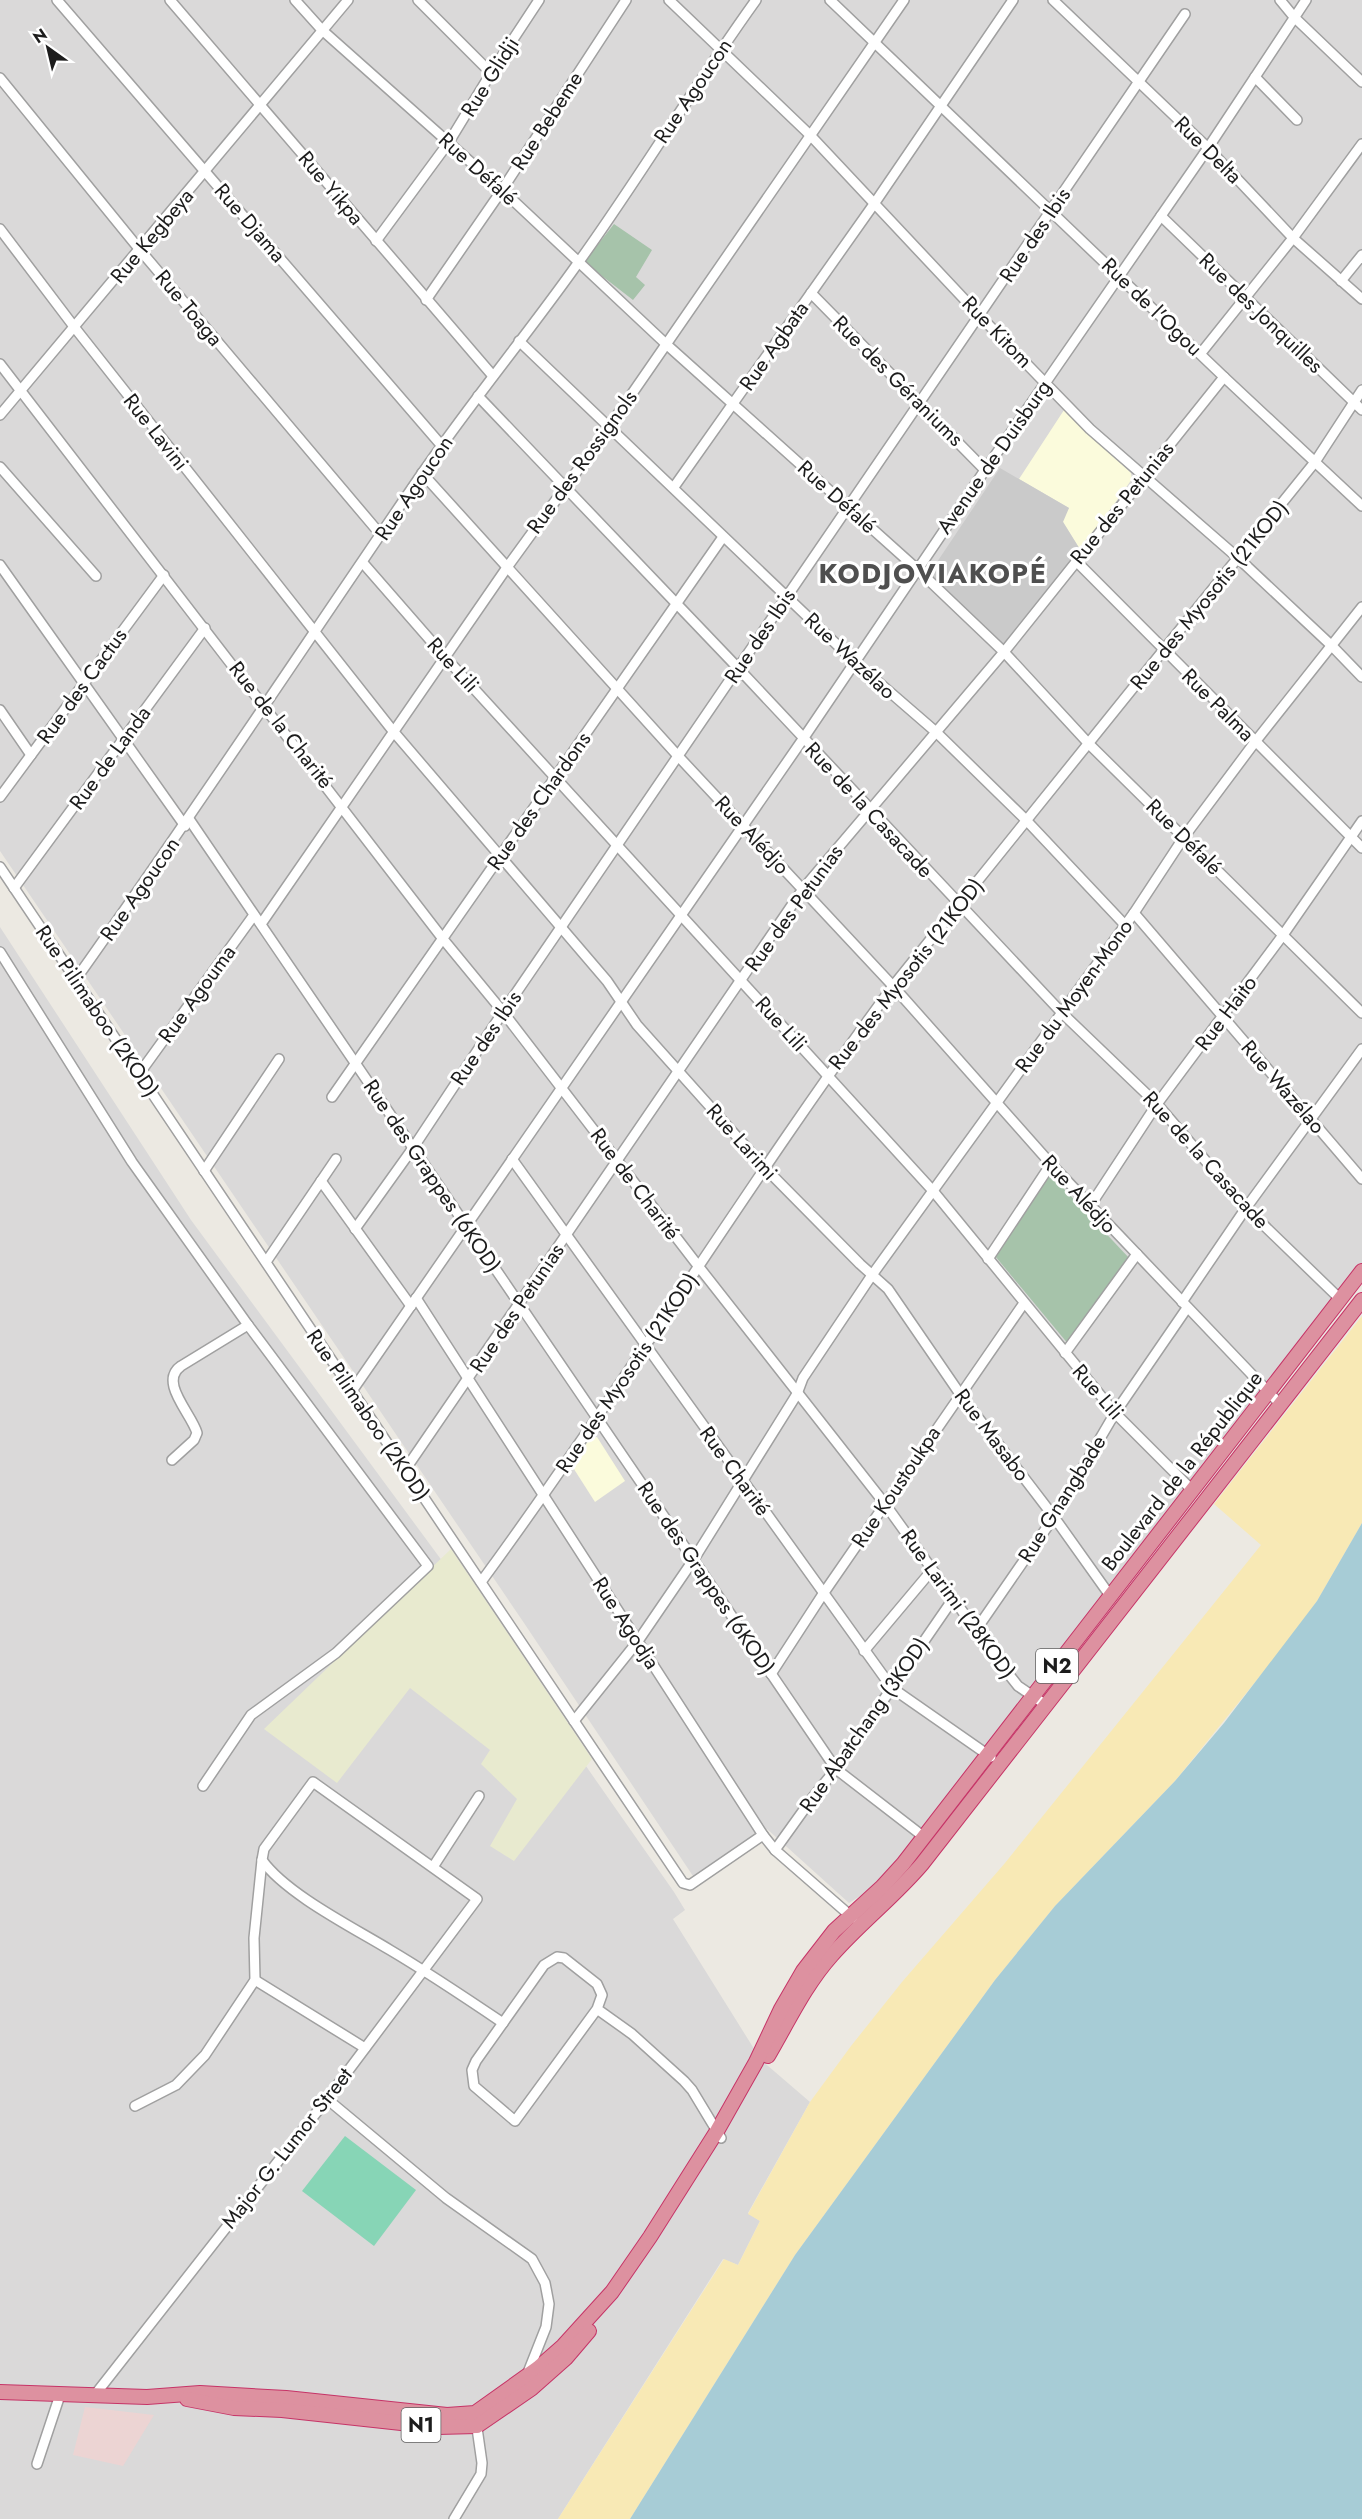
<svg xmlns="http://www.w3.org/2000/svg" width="1362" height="2519" font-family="Jost,sans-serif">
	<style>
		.residential { fill: #dad9d9 }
		.commercial { fill: #ecd4d3 }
		.education { fill: #fbfbdc }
		.religious { fill: #cacaca }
		.farmland { fill: #e8eacf }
		.sand { fill: #f8e9b5 }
		.cemetery { fill: #a6c3aa }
		.pitch { fill: #87d5b6 }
		.water { fill: #a7ccd6 }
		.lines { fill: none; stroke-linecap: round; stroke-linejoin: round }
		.minor-casing { stroke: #a0a0a0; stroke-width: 12 }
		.highway-casing { stroke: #c63467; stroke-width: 16 }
		.minor { stroke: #fff; stroke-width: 9 }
		.highway { stroke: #dd91a0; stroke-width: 14 }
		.labels { text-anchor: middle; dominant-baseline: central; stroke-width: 6; stroke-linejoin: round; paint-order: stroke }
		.shield { fill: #fff; stroke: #606060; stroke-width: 1.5 }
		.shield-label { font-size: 20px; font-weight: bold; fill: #1c1c1c }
		.street-label { font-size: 21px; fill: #1c1c1c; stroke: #fff }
		.district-label { font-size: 27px; font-weight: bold; letter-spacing: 1.5px; fill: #4f4f4f; stroke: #fff }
	</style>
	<rect width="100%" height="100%" fill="#ece9e2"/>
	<g class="residential">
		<polygon points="0,0 1362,0 1362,1267 900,1871 849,1903 767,1829 695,1879 522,1620 0,851"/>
		<polygon points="0,927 191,1220 451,1573 674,1892 685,1910 673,1919 761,2060 810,2102 748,2213 760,2221 738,2265 723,2259 558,2519 0,2519"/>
	</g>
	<polygon class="commercial" points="85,2407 154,2415 123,2466 73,2455"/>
	<g class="education">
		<polygon points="1064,410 1131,473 1132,479 1081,551 1060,517 1069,508 1019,479"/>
		<polygon points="597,1437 625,1481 595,1502 572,1466 590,1438"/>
	</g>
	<polygon class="religious" points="1000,468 1069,508 1063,522 1081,551 1004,646 929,574"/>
	<polygon class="farmland" points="451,1549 592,1759 514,1861 490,1846 517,1799 481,1764 490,1750 410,1688 337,1783 264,1729"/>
	<polygon class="sand" points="1362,1316 1362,1523 1317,1601 1282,1649 1175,1781 1055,1906 995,1980 795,2255 630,2519 558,2519 724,2259 738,2265 760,2221 748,2214 810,2102 851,2046 902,1982 1005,1863 1261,1545 1214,1504"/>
	<g class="cemetery">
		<polygon points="614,224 652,250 636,277 645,285 633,300 584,262"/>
		<polygon points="1049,1173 1130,1259 1069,1345 995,1256"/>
	</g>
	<polygon class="pitch" points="345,2136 416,2190 374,2246 302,2191"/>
	<polygon class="water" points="1362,1523 1362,2519 630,2519 795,2255 995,1980 1055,1906 1175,1781 1224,1723 1317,1601"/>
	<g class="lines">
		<defs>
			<g id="minor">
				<polyline points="57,0 442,446"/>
				<polyline points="170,0 493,376"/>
				<polyline points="295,0 322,30 502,190 666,344 917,569 1004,652 1089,744 1362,1013"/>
				<polyline points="418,0 491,73"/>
				<polyline points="669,0 810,135 980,316 1090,429 1238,558 1332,646 1362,677"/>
				<polyline points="830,0 1224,377 1362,506"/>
				<polyline points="1053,0 1208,148 1293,238 1362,299"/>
				<polyline points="1280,0 1294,17 1362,82"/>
				<polyline points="1255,77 1297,120"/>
				<polyline points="0,78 140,250 381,535"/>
				<polyline points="1161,216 1362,410"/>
				<polyline points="0,229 75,328 393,731 607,981 637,1025 765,1168 860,1264 888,1289 960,1394 1054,1517 1111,1597"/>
				<polyline points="376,241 449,142 491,73 539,0"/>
				<polyline points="1341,281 1362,255"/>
				<polyline points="811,293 985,470"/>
				<polyline points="426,300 502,190 626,0"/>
				<polyline points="519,341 854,661 936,732 1026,820 1125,925"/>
				<polyline points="1201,353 1293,238 1362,144"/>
				<polyline points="0,364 443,939 503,1012 699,1267 885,1504 999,1662 1018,1686 1046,1705"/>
				<polyline points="478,396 738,668 1062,1013 1157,1104 1246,1208 1339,1298"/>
				<polyline points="0,415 348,0"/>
				<polyline points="0,467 96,576"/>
				<polyline points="422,473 678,756 893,986 1051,1164 1280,1404"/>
				<polyline points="674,487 874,204 1013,0"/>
				<polyline points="1076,561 1362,848"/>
				<polyline points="363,563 445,657 934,1192 1115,1413 1192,1490"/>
				<polyline points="0,565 185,826"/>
				<polyline points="0,710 31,755"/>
				<polyline points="0,797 164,575"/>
				<polyline points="189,819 836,1769 924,1837"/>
				<polyline points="0,867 683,1883 690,1885 763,1835"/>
				<polyline points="14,888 205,628"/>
				<polyline points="1134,913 1362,1179"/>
				<polyline points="261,924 508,566 609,427 904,0"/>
				<polyline points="0,952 132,1162 248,1325 428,1566 336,1653 251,1715 203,1786"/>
				<path d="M76,979C194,813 306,643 421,475C471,402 527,335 578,263C640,177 694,86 756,0"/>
				<polyline points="139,1074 254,915"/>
				<polyline points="332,1097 723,537"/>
				<polyline points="512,1159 892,1688 991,1757"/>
				<polyline points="204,1171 279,1059"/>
				<polyline points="321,1181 411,1306"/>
				<polyline points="1090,1206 1157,1104 1283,935 1362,821"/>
				<polyline points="355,1229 413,1148 503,1012 1185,14"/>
				<polyline points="988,1259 1051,1164"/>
				<polyline points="266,1262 336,1159"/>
				<polyline points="416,1298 763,1835 775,1850 853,1918"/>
				<polyline points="1182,1302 1246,1208 1362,1049"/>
				<polyline points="1065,1353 1137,1254"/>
				<polyline points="352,1391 803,739 985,470 1208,148 1306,0"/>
				<path d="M172,1460L194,1440L197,1433C192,1414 158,1382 181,1366L248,1325"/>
				<polyline points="405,1470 803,889 1004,652 1224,377"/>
				<path d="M481,1582C624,1387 750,1180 893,986L1315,462L1362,390"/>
				<polyline points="976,1630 1054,1517 1115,1413 1187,1308"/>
				<polyline points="864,1651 932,1570"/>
				<polyline points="771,1674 823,1594 1024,1303"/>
				<polyline points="574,1721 638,1641 694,1559 797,1394 803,1378 872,1275 1134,913 1184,837 1255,742 1362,607"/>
				<polyline points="775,1850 813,1797 836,1769 953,1599"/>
				<polyline points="433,1867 479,1796"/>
				<polyline points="255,1980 365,2048"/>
				<polyline points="597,2009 602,1995 597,1984 564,1958 557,1957 544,1965 476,2061 472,2070 474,2086 515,2121 597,2009 632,2034 684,2081 692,2090 721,2138"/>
				<polyline points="327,2099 446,2198 532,2259 545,2283 549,2304 546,2327 527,2375"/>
				<polyline points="135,2106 176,2085 205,2055 255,1980 254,1938 262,1860"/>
				<path d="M94,2396L327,2099C377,2032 427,1965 477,1899L313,1782L264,1849L262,1860C286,1894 354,1928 390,1950C429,1973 466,1998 503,2023"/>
				<polyline points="37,2464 60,2395"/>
				<polyline points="454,2519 481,2474 482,2463 476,2421"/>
			</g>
			<g id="highway">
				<path d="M768,2056C788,2022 805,1985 832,1955C860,1923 894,1897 922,1864L1362,1300"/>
				<polyline points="0,2392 147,2397 200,2393 286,2398 447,2415 475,2413 538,2368 563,2346 612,2292 650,2237 717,2131 756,2062 781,2009 803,1971 834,1931 882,1887 903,1864 1362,1271"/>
				<polyline points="187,2399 234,2408 282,2410 438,2427 477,2426 531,2389 566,2358 589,2331"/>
			</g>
		</defs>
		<use href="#minor" class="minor-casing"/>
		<use href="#highway" class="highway-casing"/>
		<use href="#minor" class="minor"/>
		<use href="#highway" class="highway"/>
	</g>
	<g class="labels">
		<g class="shield">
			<rect x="1036" y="1649" width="42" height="34" rx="4.5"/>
			<rect x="401.5" y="2408" width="39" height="34" rx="4.5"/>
		</g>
		<g class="shield-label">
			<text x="1057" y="1666">N2</text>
			<text x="421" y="2425">N1</text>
		</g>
		<g class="street-label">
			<text transform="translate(490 77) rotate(-58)">Rue Glidji</text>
			<text transform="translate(693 91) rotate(-56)">Rue Agoucon</text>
			<text transform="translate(547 121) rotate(-57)">Rue Bebeme</text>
			<text transform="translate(1208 150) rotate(45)">Rue Delta</text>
			<text transform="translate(478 169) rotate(42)">Rue Défalé</text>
			<text transform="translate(331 188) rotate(50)">Rue Yikpa</text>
			<text transform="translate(250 223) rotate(49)">Rue Djama</text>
			<text transform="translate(1035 235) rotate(-56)">Rue des Ibis</text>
			<text transform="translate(152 236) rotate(-50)">Rue Kegbeya</text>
			<text transform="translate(1152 307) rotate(44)">Rue de l'Ogou</text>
			<text transform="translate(189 308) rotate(50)">Rue Toaga</text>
			<text transform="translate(1261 313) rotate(44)">Rue des Jonquilles</text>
			<text transform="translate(997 332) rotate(46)">Rue Kitom</text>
			<text transform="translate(774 346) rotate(-55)">Rue Agbata</text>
			<text transform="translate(898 381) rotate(45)">Rue des Géraniums</text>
			<text transform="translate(156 432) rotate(52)">Rue Lavini</text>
			<text transform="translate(994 457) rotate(-55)">Avenue de Duisburg</text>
			<text transform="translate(582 462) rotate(-54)">Rue des Rossignols</text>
			<text transform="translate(414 488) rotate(-56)">Rue Agoucon</text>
			<text transform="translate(837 497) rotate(42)">Rue Défalé</text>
			<text transform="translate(1122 503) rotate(-51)">Rue des Petunias</text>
			<text transform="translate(1209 595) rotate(-51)">Rue des Myosotis (21KOD)</text>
			<text transform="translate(760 636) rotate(-56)">Rue des Ibis</text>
			<text transform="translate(850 656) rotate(43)">Rue Wazélao</text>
			<text transform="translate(453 665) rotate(48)">Rue Lili</text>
			<text transform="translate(82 686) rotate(-54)">Rue des Cactus</text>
			<text transform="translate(1218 705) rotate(45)">Rue Palma</text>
			<text transform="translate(281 725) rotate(52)">Rue de la Charité</text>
			<text transform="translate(110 758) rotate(-54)">Rue de Landa</text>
			<text transform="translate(539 801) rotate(-55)">Rue des Chardons</text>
			<text transform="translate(869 810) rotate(47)">Rue de la Casacade</text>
			<text transform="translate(752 835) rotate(47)">Rue Alédjo</text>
			<text transform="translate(1184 837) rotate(45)">Rue Défalé</text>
			<text transform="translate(140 889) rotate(-55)">Rue Agoucon</text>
			<text transform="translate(794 908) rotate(-54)">Rue des Petunias</text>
			<text transform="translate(906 974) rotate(-52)">Rue des Myosotis (21KOD)</text>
			<text transform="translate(197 994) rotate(-54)">Rue Agouma</text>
			<text transform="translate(1074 996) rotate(-54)">Rue du Moyen-Mono</text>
			<text transform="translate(97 1011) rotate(56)">Rue Pilimaboo (2KOD)</text>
			<text transform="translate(1226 1013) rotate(-53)">Rue Haito</text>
			<text transform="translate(781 1024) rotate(48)">Rue Lili</text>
			<text transform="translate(486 1038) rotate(-56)">Rue des Ibis</text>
			<text transform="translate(1283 1087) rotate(49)">Rue Wazélao</text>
			<text transform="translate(742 1142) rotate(48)">Rue Larimi</text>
			<text transform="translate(1206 1160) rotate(48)">Rue de la Casacade</text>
			<text transform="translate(432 1176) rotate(56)">Rue des Grappes (6KOD)</text>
			<text transform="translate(635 1184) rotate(53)">Rue de Charité</text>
			<text transform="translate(1079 1194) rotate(47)">Rue Alédjo</text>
			<text transform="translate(517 1308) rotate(-56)">Rue des Petunias</text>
			<text transform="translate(627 1373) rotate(-56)">Rue des Myosotis (21KOD)</text>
			<text transform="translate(1098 1392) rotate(49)">Rue Lili</text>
			<text transform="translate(368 1415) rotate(56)">Rue Pilimaboo (2KOD)</text>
			<text transform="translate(992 1435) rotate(53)">Rue Masabo</text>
			<text transform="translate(735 1471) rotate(54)">Rue Charité</text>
			<text transform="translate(1182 1471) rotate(-52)">Boulevard de la République</text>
			<text transform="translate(896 1487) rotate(-56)">Rue Koustoukpa</text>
			<text transform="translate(1062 1499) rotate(-58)">Rue Gnangbade</text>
			<text transform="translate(706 1578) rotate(56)">Rue des Grappes (6KOD)</text>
			<text transform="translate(958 1604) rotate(54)">Rue Larimi (28KOD)</text>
			<text transform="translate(626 1623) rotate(57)">Rue Agodja</text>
			<text transform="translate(864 1725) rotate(-55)">Rue Abatchang (3KOD)</text>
			<text transform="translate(287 2148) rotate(-52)">Major G. Lumor Street</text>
		</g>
		<g class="district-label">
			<text x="933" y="573">KODJOVIAKOPÉ</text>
		</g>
	</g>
	<g transform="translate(48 48) rotate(326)" stroke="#ffffff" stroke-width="4.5" paint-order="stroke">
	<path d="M0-4.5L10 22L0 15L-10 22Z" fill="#1c1c1c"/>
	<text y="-9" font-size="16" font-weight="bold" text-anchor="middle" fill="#1c1c1c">N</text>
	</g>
</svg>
